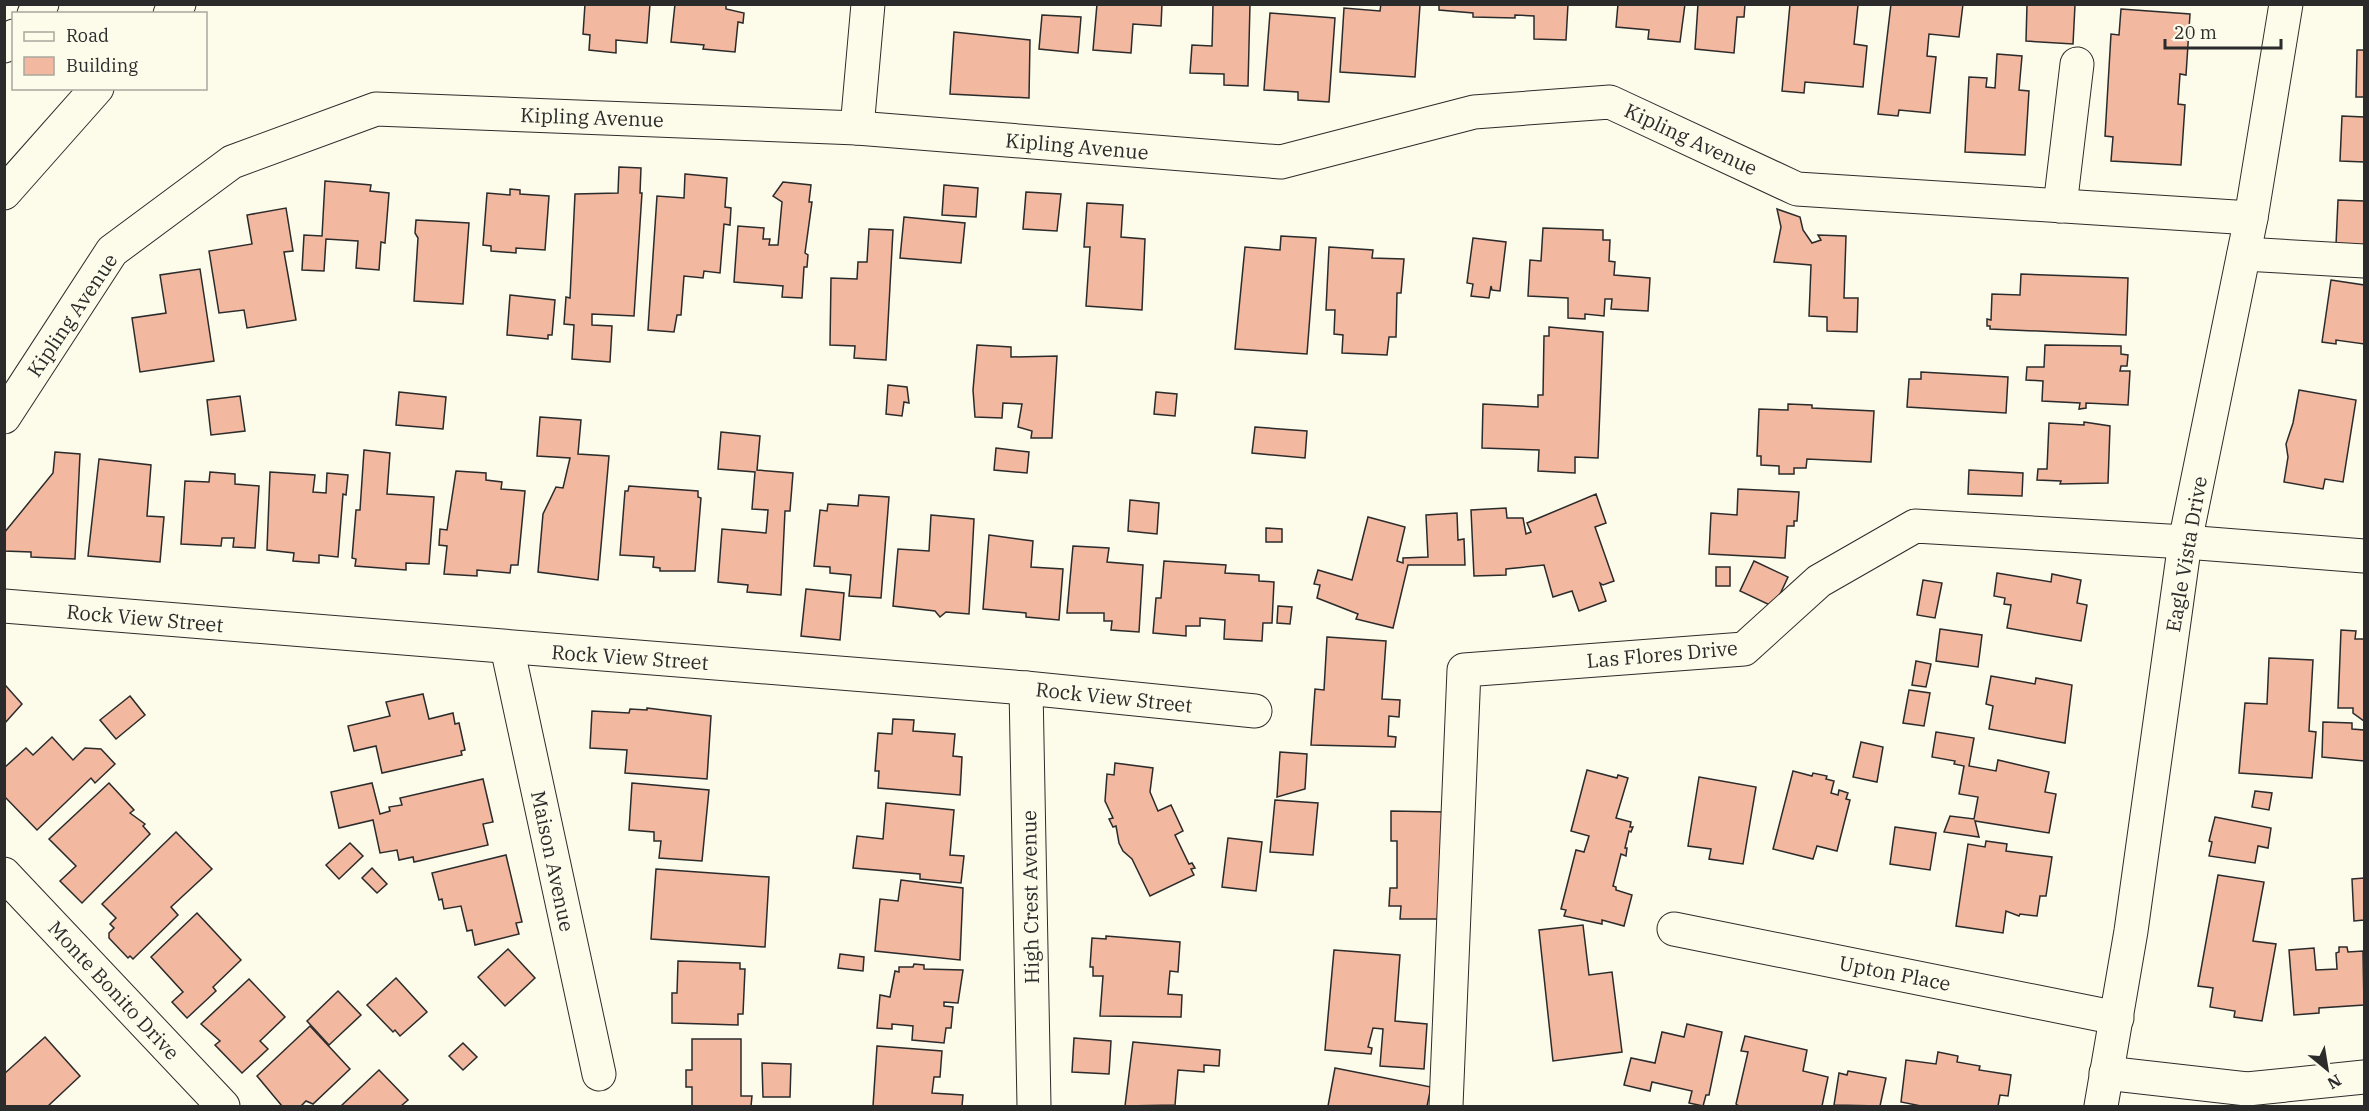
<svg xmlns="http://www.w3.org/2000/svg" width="2369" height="1111" font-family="'IBM Plex Serif',serif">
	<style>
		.building { fill: #f2b8a0; stroke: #2b2b2b; stroke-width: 1.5 }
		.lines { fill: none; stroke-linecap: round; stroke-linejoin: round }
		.minor-casing { stroke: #2b2b2b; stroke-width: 35 }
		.highway-casing { stroke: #2b2b2b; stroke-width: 35 }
		.minor { stroke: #fdfbea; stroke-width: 33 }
		.highway { stroke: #fdfbea; stroke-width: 33 }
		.labels { text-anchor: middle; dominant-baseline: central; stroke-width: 4.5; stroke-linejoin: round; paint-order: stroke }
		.street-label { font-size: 20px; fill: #2b2b2b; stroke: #fdfbea }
	</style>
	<rect width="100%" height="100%" fill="#fdfbea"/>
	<g class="building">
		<polygon points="585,4 650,4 647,43 616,40 616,53 589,50 590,35 583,34"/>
		<polygon points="675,4 726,4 726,9 744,13 743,23 738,22 735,52 703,49 704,45 671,42"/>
		<polygon points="1097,4 1162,4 1161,26 1133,24 1131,53 1093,50"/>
		<polygon points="1213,4 1250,4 1248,86 1224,85 1224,74 1190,73 1192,45 1212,46"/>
		<polygon points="1381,4 1420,5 1415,77 1340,72 1344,8 1380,11"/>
		<polygon points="1439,4 1568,4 1566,40 1534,39 1534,16 1515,15 1515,18 1473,17 1473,13 1439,10"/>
		<polygon points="1618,4 1685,4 1680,42 1648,39 1649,30 1616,27"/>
		<polygon points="1698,4 1745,4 1744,17 1737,17 1734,53 1695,49"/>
		<polygon points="1790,4 1858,5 1854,44 1867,46 1863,87 1805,82 1804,93 1782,91"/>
		<polygon points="1891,4 1963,4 1959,37 1929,34 1927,56 1936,57 1930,113 1899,110 1898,116 1878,114"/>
		<polygon points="2027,4 2075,5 2073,44 2026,41"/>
		<polygon points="2121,9 2190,14 2186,75 2180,74 2178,104 2185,105 2181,165 2111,161 2113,137 2105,136 2111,34 2119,35"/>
		<polygon points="1270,13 1335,18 1329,102 1298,100 1298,92 1264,90"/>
		<polygon points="1042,15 1081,17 1078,53 1039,49"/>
		<polygon points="954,32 1030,40 1029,98 950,94"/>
		<polygon points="2357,50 2364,50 2364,97 2356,97"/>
		<polygon points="1997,54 2022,56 2019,90 2029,91 2025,155 1965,152 1969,77 1987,78 1986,87 1995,88"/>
		<polygon points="2342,116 2364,117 2364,162 2340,161"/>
		<polygon points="619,167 641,168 640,193 642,193 634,316 592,314 592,325 612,326 610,362 572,359 574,325 564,324 566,297 570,298 575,194 618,193"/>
		<polygon points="685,174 727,178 725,207 731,208 730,225 724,224 720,273 704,271 703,278 684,276 681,315 677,315 674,332 648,330 657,196 684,198"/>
		<polygon points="325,181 371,185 370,191 389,193 385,243 381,242 379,270 356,268 358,241 326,239 324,271 302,270 304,235 322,236"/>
		<polygon points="783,182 811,185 809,202 812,202 805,253 808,255 807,267 804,267 802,298 782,297 783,286 734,282 738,226 764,228 763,239 770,239 769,245 778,245 782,202 773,196"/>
		<polygon points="944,185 978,188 976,217 942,215"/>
		<polygon points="510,189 520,190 520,194 549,196 545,250 516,248 516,253 491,251 491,246 483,245 487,193 510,195"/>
		<polygon points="1026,192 1061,194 1057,231 1023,229"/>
		<polygon points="2338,200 2364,201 2364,246 2336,245"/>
		<polygon points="1087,203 1123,205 1121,237 1145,239 1142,310 1086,306 1090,247 1084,247"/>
		<polygon points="286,208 293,251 284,252 296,320 247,328 244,310 219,313 209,251 252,244 247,215"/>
		<polygon points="1777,209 1800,217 1803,230 1812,243 1821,240 1818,235 1846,236 1844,298 1858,298 1857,332 1827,331 1827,317 1809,316 1811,265 1774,262 1781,227"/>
		<polygon points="904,217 965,223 961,263 900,258"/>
		<polygon points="416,220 469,223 463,304 414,301 418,238 415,233"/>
		<polygon points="1543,228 1603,230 1603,240 1610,240 1609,261 1615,262 1614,275 1650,278 1648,311 1611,309 1612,299 1605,299 1604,316 1585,314 1585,319 1568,318 1568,298 1528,296 1530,260 1541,261"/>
		<polygon points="869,229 893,230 886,360 854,358 855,346 830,345 831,278 857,279 858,262 867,262"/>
		<polygon points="1281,236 1316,238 1307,354 1235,349 1245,247 1280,250"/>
		<polygon points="1473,238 1506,242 1500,291 1492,290 1491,286 1489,298 1471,296 1473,284 1467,283"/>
		<polygon points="1329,247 1373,250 1372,258 1404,259 1401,293 1397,293 1396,337 1389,337 1387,355 1342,353 1343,335 1334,334 1335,310 1326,310"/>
		<polygon points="200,269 214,361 140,372 132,318 166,313 160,275"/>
		<polygon points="2021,274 2128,278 2126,335 1990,329 1990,326 1987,326 1987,319 1991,320 1992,294 2020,295"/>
		<polygon points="2331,280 2364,285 2364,344 2336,340 2336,344 2322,342"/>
		<polygon points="510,295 555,300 552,335 548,335 548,339 507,335"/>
		<polygon points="1549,327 1603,332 1598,458 1575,457 1575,473 1538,471 1539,450 1482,448 1483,404 1538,407 1538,395 1543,395 1544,336 1549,336"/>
		<polygon points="977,345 1011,347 1011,357 1057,356 1052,438 1031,438 1032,431 1018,427 1022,404 1003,403 1002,418 975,417 973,390"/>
		<polygon points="2045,345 2121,346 2121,354 2128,355 2127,366 2121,366 2120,371 2130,371 2128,405 2086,403 2086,408 2079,409 2080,403 2042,401 2043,381 2026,380 2027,367 2044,367"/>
		<polygon points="1921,372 2008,377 2006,413 1907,407 1909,379 1921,379"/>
		<polygon points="888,385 907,387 909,403 904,402 902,416 886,414"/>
		<polygon points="2299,390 2356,400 2343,482 2325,479 2323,489 2284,482 2288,457 2286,444 2293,423"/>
		<polygon points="399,392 446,397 443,429 396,425"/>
		<polygon points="1156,392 1177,394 1175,416 1154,414"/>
		<polygon points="240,396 245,431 211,435 207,400"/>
		<polygon points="1788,404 1812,405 1812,408 1874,411 1871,462 1807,459 1806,468 1794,468 1794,474 1779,474 1779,466 1761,465 1761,456 1757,456 1759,409 1788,410"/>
		<polygon points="540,417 581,420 578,454 609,456 598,580 538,572 543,514 556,487 563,488 570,458 537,456"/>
		<polygon points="2084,422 2110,426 2108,483 2060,484 2061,481 2037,480 2038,469 2047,469 2049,423 2084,425"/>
		<polygon points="1255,427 1307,431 1305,458 1252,453"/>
		<polygon points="721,432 760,436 757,470 793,473 790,511 785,511 781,595 747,592 748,585 718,582 722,529 766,533 768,510 752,509 755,472 718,469"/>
		<polygon points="996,448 1029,452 1027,473 994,470"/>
		<polygon points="364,450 390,453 387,494 434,497 429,564 406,563 406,570 355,566 356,559 352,558 356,510 360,510"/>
		<polygon points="55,452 80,454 75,559 31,557 31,552 4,551 4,533 53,473"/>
		<polygon points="99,459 151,465 147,516 164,517 160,562 88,556"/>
		<polygon points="1969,470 2023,473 2022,496 1968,494"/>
		<polygon points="456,471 486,473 486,480 502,482 501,489 525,491 518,565 511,565 510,573 477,570 477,576 444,574 447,546 439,545 440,529 447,530"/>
		<polygon points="210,472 235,474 235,484 259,486 255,548 233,547 234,538 222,538 221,546 181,544 185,481 209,482"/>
		<polygon points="270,472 315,475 313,492 326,493 327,473 348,475 346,495 343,494 338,557 319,555 319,563 293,561 294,553 267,550"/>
		<polygon points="629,486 698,491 698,497 701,498 695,571 660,571 660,568 653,567 654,557 620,555 625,491 628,491"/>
		<polygon points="1738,489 1799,492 1797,521 1794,521 1794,526 1787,526 1785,558 1709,554 1711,513 1737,515"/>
		<polygon points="1596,494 1606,523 1595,527 1614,581 1603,585 1600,583 1606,601 1579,611 1572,591 1553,597 1544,565 1506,569 1506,575 1474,576 1471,510 1506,508 1507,518 1523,518 1526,534 1531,532 1527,523"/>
		<polygon points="859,495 889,497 881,598 849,596 851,575 830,573 830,567 814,566 820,510 827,511 828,504 858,506"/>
		<polygon points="1130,500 1159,503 1157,534 1128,531"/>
		<polygon points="1457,513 1458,540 1464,539 1465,565 1408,565 1393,628 1356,619 1358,614 1317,598 1320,585 1314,584 1318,570 1352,580 1368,517 1405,527 1397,561 1403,563 1403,558 1428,557 1426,515"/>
		<polygon points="931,515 974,519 969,614 946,612 940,617 935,611 893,606 898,549 929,551"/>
		<polygon points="1266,528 1282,529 1282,542 1266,542"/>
		<polygon points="989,535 1033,541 1031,567 1063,569 1059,620 1026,617 1026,613 983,609"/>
		<polygon points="1073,546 1109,548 1107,562 1143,565 1139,632 1111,630 1112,621 1104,621 1104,613 1067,613"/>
		<polygon points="1164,561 1226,565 1225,573 1259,575 1259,581 1274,582 1272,623 1263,623 1262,641 1224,639 1225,620 1200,618 1200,626 1186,626 1186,636 1153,633 1156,598 1161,598"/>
		<polygon points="1754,561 1788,577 1774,607 1740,591"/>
		<rect x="1716" y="567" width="14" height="19"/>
		<polygon points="1997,573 2051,582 2052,574 2081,580 2077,603 2087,605 2081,641 2007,628 2011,605 2004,604 2005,598 1994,596"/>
		<polygon points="1923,580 1942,583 1935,618 1917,615"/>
		<polygon points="806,589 844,593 840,640 801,636"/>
		<polygon points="1278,606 1292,607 1290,624 1277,623"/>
		<polygon points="1940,629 1982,635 1978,667 1936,661"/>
		<polygon points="2341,630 2356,631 2355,639 2364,639 2364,721 2353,713 2353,708 2338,708"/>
		<polygon points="1327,637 1386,641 1382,699 1400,700 1399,717 1389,716 1388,736 1396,737 1395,747 1311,745 1315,689 1324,690"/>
		<polygon points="2269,658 2313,660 2309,731 2316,732 2312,778 2239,773 2245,703 2267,704"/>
		<polygon points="1916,661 1931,664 1926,687 1912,685"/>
		<polygon points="1991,676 2035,684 2036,678 2072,685 2065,743 1989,729 1993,706 1986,704"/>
		<polygon points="6,686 22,704 4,724 4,687"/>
		<polygon points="1909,690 1930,693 1924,726 1903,723"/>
		<polygon points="423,694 429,719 453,713 455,724 459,723 465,750 461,751 462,755 382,773 376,746 354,751 348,726 390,716 386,702"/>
		<polygon points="130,696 145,715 116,739 100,720"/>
		<polygon points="647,708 711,716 707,779 625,773 627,750 590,748 592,711 629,713 630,709 647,710"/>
		<polygon points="893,719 914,720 913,731 955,734 953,756 962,757 960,795 878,788 879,771 875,771 878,733 892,734"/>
		<polygon points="2323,722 2352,723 2352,729 2364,730 2364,761 2322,757"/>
		<polygon points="1936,732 1974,738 1969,766 1996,771 1998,760 2049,772 2045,792 2056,794 2049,833 1975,821 1979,837 1944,832 1950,816 1974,819 1978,797 1959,794 1964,766 1954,764 1955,761 1932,757"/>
		<polygon points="52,737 73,760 85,748 101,749 115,764 95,783 91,778 37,830 4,796 4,768 26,748 33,755"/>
		<polygon points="1861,742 1883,747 1877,782 1853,777"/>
		<polygon points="1280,752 1307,754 1305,789 1277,797"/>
		<polygon points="1115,763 1153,768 1150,792 1158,811 1171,805 1183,831 1175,835 1189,864 1192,863 1195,868 1191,869 1194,875 1150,896 1132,859 1123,851 1119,843 1116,826 1113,827 1109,819 1113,818 1105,801 1107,774 1114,775"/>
		<polygon points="1587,770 1617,778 1618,775 1628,778 1616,818 1631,822 1630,827 1633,827 1631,832 1629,831 1625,848 1627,848 1626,856 1621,854 1613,886 1616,887 1616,890 1632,895 1624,926 1602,920 1602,924 1564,916 1566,910 1561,909 1576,850 1584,852 1589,836 1571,831"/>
		<polygon points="1793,771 1812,776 1813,773 1827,776 1826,779 1834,781 1831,793 1838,795 1839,790 1848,793 1846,799 1850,800 1837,851 1817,846 1813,859 1773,849"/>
		<polygon points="1699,777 1756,787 1743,864 1709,859 1711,849 1688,846"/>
		<polygon points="483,779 493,822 483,824 488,845 414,862 413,857 399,860 397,850 380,853 373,820 339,828 331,792 372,783 380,814 390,811 389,807 402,805 400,798"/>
		<polygon points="109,783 134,810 130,813 145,824 143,826 150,834 82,903 60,881 76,866 49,839"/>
		<polygon points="632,783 709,790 702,861 659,858 661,841 654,841 654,832 629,830"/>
		<polygon points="2255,791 2272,793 2269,810 2252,807"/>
		<polygon points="1275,800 1318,803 1313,855 1270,852"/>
		<polygon points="886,803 954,810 950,855 964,856 961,883 920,879 920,874 853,868 857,836 883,839"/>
		<polygon points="1391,811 1448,812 1445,919 1400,919 1401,906 1389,906 1390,888 1397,888 1397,841 1391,841"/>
		<polygon points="2215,817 2271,828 2268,848 2258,846 2255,863 2209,856 2212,842 2209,841"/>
		<polygon points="1895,827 1936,833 1930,870 1890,864"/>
		<polygon points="176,832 212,869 171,907 178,915 133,959 130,956 128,958 109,938 109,933 114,928 110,924 116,918 102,904"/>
		<polygon points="1228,838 1262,842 1256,891 1222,887"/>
		<polygon points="1986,841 2007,844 2006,851 2052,857 2046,896 2040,896 2037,916 2020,914 2019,916 2006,911 2003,933 1956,926 1968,844 1985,847"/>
		<polygon points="350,843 363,856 339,879 326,865"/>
		<polygon points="506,855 522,922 516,923 519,934 475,945 472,930 467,931 461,906 444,909 442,899 439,900 432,873"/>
		<polygon points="372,868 387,884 377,893 362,878"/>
		<polygon points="656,869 769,877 765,947 651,939"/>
		<polygon points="2218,875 2264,882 2253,941 2276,944 2262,1021 2234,1017 2235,1011 2210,1007 2213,988 2198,986"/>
		<polygon points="2364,878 2364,920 2354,921 2352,879"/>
		<polygon points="901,880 963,888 960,960 875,951 880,899 898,901"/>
		<polygon points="197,913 241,960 213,987 216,991 187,1018 172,1002 183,992 151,957"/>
		<polygon points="1583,925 1589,975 1612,972 1622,1052 1553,1061 1539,930"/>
		<polygon points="1106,936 1180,942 1178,972 1170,971 1168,994 1182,995 1181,1017 1100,1016 1103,976 1093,976 1093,967 1090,967 1092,938 1106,939"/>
		<polygon points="2339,947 2347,947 2348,952 2363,951 2364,1005 2319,1008 2319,1013 2294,1015 2289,950 2314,948 2316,970 2337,969 2336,953 2339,952"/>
		<polygon points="508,949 535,978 505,1006 478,977"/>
		<polygon points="1334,950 1400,955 1395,1021 1427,1024 1424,1069 1380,1066 1383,1029 1373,1028 1368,1047 1372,1048 1371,1054 1325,1050"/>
		<polygon points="840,954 864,957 863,971 838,968"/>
		<polygon points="678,961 740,963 740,969 745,969 743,1014 738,1014 738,1025 672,1023 672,993 677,993"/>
		<polygon points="914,964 924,965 924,969 963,970 958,1003 944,1002 944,1006 953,1007 951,1028 946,1028 944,1043 912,1040 913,1026 892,1024 892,1029 877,1028 880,995 890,997 895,971 899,972 899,967 913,967"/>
		<polygon points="396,978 427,1012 400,1036 395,1030 393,1032 367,1005"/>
		<polygon points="249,979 285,1017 260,1041 268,1049 242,1073 215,1045 220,1041 201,1024"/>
		<polygon points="338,991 361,1015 329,1045 307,1021"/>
		<polygon points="1687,1024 1722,1032 1709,1095 1706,1095 1703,1106 1689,1103 1692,1091 1652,1082 1650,1091 1624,1085 1631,1058 1655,1063 1662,1032 1684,1037"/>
		<polygon points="310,1026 350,1069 313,1104 306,1101 301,1106 282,1106 257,1076"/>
		<polygon points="1745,1036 1807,1050 1803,1071 1828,1077 1822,1106 1739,1106 1736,1104 1748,1052 1741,1051"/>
		<polygon points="45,1037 80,1076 48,1106 4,1106 4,1074"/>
		<polygon points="1074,1038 1111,1041 1109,1074 1072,1072"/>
		<polygon points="692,1039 741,1039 741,1096 752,1096 751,1106 692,1106 692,1087 686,1087 686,1070 692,1070"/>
		<polygon points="1133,1042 1220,1050 1219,1066 1204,1065 1204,1072 1178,1070 1175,1105 1125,1106"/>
		<polygon points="463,1043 477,1057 463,1070 449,1056"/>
		<polygon points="877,1046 942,1051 940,1077 934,1077 932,1093 963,1095 962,1106 873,1106"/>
		<polygon points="1938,1052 1958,1056 1957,1062 1980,1066 1979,1070 2011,1075 2008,1096 2000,1095 1998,1106 1921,1106 1901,1102 1906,1060 1936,1064"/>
		<polygon points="762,1063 791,1064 790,1097 763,1097"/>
		<polygon points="1335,1068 1431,1087 1427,1106 1328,1106"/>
		<polygon points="379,1070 408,1100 401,1106 341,1106"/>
		<polygon points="1848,1071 1886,1078 1880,1106 1834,1105 1839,1073 1847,1075"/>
	</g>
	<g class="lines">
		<defs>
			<g id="minor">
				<polyline points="857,128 868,4"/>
				<polyline points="2060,206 2077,64"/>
				<polyline points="2244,254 2364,261"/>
				<polyline points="4,417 112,251 232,162 376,109 857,128 1281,162 1474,112 1610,102 1797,189 2251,218"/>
				<polyline points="4,606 1026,688 1255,711"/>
				<polyline points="507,647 599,1074"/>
				<polyline points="1026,688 1034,1106"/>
				<polyline points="4,874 223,1106"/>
				<polyline points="1674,929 2117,1018"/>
				<polyline points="2106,1073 2247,1089 2364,1077"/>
				<polyline points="1446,1106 1464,670 1744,649 1819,581 1915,526 2185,542 2364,556"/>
				<polyline points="2101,1106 2131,931 2185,542 2251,218 2286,4"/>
			</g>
			<g id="highway">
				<polyline points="34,14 42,4"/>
				<polyline points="170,14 179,4"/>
				<polyline points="4,46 14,36"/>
				<polyline points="4,193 97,88"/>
			</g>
		</defs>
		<use href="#minor" class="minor-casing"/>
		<use href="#highway" class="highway-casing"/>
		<use href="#minor" class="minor"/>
		<use href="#highway" class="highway"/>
	</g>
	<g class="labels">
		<g class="street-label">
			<text transform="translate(592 117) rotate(2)">Kipling Avenue</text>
			<text transform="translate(1691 139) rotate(25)">Kipling Avenue</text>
			<text transform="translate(1077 146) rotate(5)">Kipling Avenue</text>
			<text transform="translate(72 315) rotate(-56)">Kipling Avenue</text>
			<text transform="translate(2186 554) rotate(-80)">Eagle Vista Drive</text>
			<text transform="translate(145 618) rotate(5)">Rock View Street</text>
			<text transform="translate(1662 654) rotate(-5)">Las Flores Drive</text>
			<text transform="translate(630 657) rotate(4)">Rock View Street</text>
			<text transform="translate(1114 697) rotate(6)">Rock View Street</text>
			<text transform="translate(553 861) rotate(78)">Maison Avenue</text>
			<text transform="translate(1030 897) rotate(-91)">High Crest Avenue</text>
			<text transform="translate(1895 973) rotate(11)">Upton Place</text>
			<text transform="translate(114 990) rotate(47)">Monte Bonito Drive</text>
		</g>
	</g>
	<rect width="2369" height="1111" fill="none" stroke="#2b2b2b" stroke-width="12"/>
	<rect x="12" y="12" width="195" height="78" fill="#fdfbea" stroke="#a9a89e" stroke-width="1.5"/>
	<rect x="24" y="32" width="30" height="9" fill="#fdfbea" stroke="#a9a89e" stroke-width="1.5"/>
	<text x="66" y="42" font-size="18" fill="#2b2b2b">Road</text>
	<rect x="24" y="57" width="30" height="18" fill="#f2b8a0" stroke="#a9a89e" stroke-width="1.5"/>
	<text x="66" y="72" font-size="18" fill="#2b2b2b">Building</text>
	<g transform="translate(2327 1069) rotate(150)" stroke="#fdfbea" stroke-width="4.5" paint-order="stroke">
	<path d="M0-4.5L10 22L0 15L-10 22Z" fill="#2b2b2b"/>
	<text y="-9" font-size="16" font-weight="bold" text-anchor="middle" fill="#2b2b2b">N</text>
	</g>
	<path d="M2165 39v9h116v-9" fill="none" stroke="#2b2b2b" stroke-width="3"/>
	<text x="2174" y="39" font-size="18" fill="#2b2b2b" stroke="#fdfbea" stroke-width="4.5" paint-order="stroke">20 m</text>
</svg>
